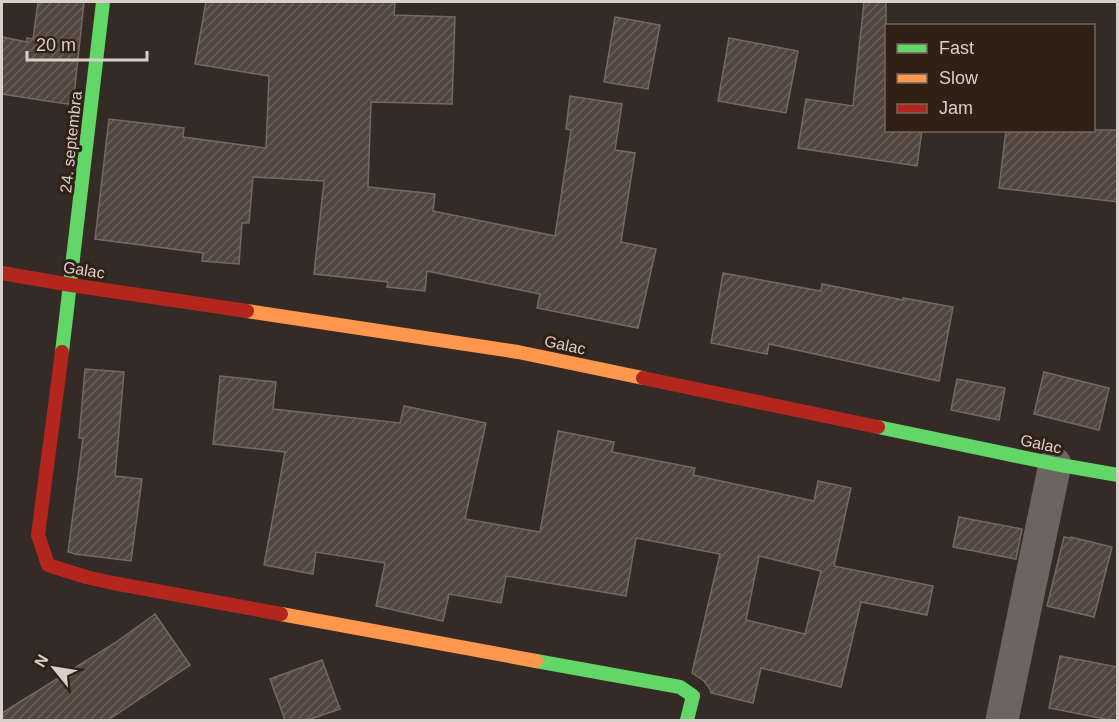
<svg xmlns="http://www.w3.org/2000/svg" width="1119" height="722" font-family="Arial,sans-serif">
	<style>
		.building { fill: url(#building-hatch); stroke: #726a65; stroke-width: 1.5; fill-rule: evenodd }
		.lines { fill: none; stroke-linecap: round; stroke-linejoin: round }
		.street { stroke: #6b645f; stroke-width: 33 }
		.fast { stroke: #63d668; stroke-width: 14 }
		.slow { stroke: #ff974d; stroke-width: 14 }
		.jam { stroke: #b3261e; stroke-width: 14 }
		.labels { text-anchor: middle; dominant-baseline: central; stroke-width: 6; stroke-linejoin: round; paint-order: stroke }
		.street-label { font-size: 16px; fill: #dacfc9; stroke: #302016 }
	</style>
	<defs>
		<pattern id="building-hatch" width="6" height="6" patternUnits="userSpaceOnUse" patternTransform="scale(1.5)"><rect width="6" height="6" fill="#52453d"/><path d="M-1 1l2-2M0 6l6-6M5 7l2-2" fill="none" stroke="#6a5f58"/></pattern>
	</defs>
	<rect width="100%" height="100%" fill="#342b26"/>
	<g class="building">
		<polygon points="38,2 84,2 73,105 2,94 2,37 27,42 27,38 33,39"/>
		<polygon points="206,2 395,2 394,15 455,17 452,104 371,102 368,187 435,194 433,211 555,236 571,130 566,129 570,96 622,104 615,150 635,153 621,242 656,249 638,328 537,308 540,294 427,271 425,291 387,287 388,282 314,274 324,181 253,177 249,223 242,223 239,264 202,261 203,253 95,239 109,119 184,128 183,137 266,148 269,76 195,64"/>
		<polygon points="864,2 886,2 886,130 922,130 917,166 798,148 806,99 853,106"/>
		<polygon points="615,17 660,25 648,89 604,82"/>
		<polygon points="729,38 798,51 786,113 718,101"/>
		<polygon points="1006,130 1118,130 1118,202 999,188"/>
		<polygon points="723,273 821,291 822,284 903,300 903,298 953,307 939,381 769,344 767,354 711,343"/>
		<polygon points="85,369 124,372 115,476 142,479 131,561 75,554 68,552 83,438 79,438"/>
		<polygon points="1044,372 1109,388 1099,430 1034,414"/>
		<path d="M220,376L276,382L273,409L400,423L404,406L486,423L465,519L540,532L558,431L614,442L612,452L695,468L693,475L814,501L818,481L851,488L834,566L933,586L927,615L861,602L841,687L761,668L753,703L711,693L710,689L704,681L692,673L720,554L636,538L626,596L506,576L501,603L449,594L443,621L376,606L385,563L316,552L313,574L264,565L285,452L213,444ZM759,556L821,571L805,634L746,620Z"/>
		<polygon points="957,379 1005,388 999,420 951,410"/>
		<polygon points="959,517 1022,529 1016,559 953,547"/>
		<polygon points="1064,537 1070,538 1071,537 1112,547 1094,617 1047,606"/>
		<polygon points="155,614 190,665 108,720 2,720 2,713 115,643"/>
		<polygon points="1060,656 1118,667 1118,720 1110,720 1049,708"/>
		<polygon points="322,660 340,709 308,720 285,720 270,679"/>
	</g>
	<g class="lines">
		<polyline class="street" points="1002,720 1055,464"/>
		<g class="fast">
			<polyline points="62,352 103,2"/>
			<polyline points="878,427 1055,464 1118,475"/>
			<polyline points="536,661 680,687 693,696 687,720"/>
		</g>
		<g class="slow">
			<polyline points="247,311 518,352 643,378"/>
			<polyline points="281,614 536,661"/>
		</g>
		<g class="jam">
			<polyline points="2,273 71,285 247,311"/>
			<polyline points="62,352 38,535 48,565 86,577 113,583 281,614"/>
			<polyline points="643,378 878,427"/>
		</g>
	</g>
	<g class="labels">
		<g class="street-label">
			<text transform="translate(71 142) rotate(-84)">24. septembra</text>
			<text transform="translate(84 270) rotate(9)">Galac</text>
			<text transform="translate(565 345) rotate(12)">Galac</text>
			<text transform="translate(1041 444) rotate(12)">Galac</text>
		</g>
	</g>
	<rect width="1119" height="722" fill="none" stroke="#dacfc9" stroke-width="6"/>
	<rect x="885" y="24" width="210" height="108" fill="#302016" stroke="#74665e" stroke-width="1.5"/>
	<rect x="897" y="44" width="30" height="9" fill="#63d668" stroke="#74665e" stroke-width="1.5"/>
	<text x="939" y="54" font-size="18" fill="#dacfc9">Fast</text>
	<rect x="897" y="74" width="30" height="9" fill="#ff974d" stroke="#74665e" stroke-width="1.5"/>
	<text x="939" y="84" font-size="18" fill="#dacfc9">Slow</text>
	<rect x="897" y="104" width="30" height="9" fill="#b3261e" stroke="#74665e" stroke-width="1.5"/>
	<text x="939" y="114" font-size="18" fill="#dacfc9">Jam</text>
	<g transform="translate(54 668) rotate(300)" stroke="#302016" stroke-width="4.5" paint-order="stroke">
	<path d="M0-4.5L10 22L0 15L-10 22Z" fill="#dacfc9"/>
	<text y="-9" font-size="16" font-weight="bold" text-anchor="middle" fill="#dacfc9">N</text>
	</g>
	<path d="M27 51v9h120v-9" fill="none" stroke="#dacfc9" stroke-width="3"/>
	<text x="36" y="51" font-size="18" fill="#dacfc9" stroke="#302016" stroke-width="4.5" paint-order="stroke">20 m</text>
</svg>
